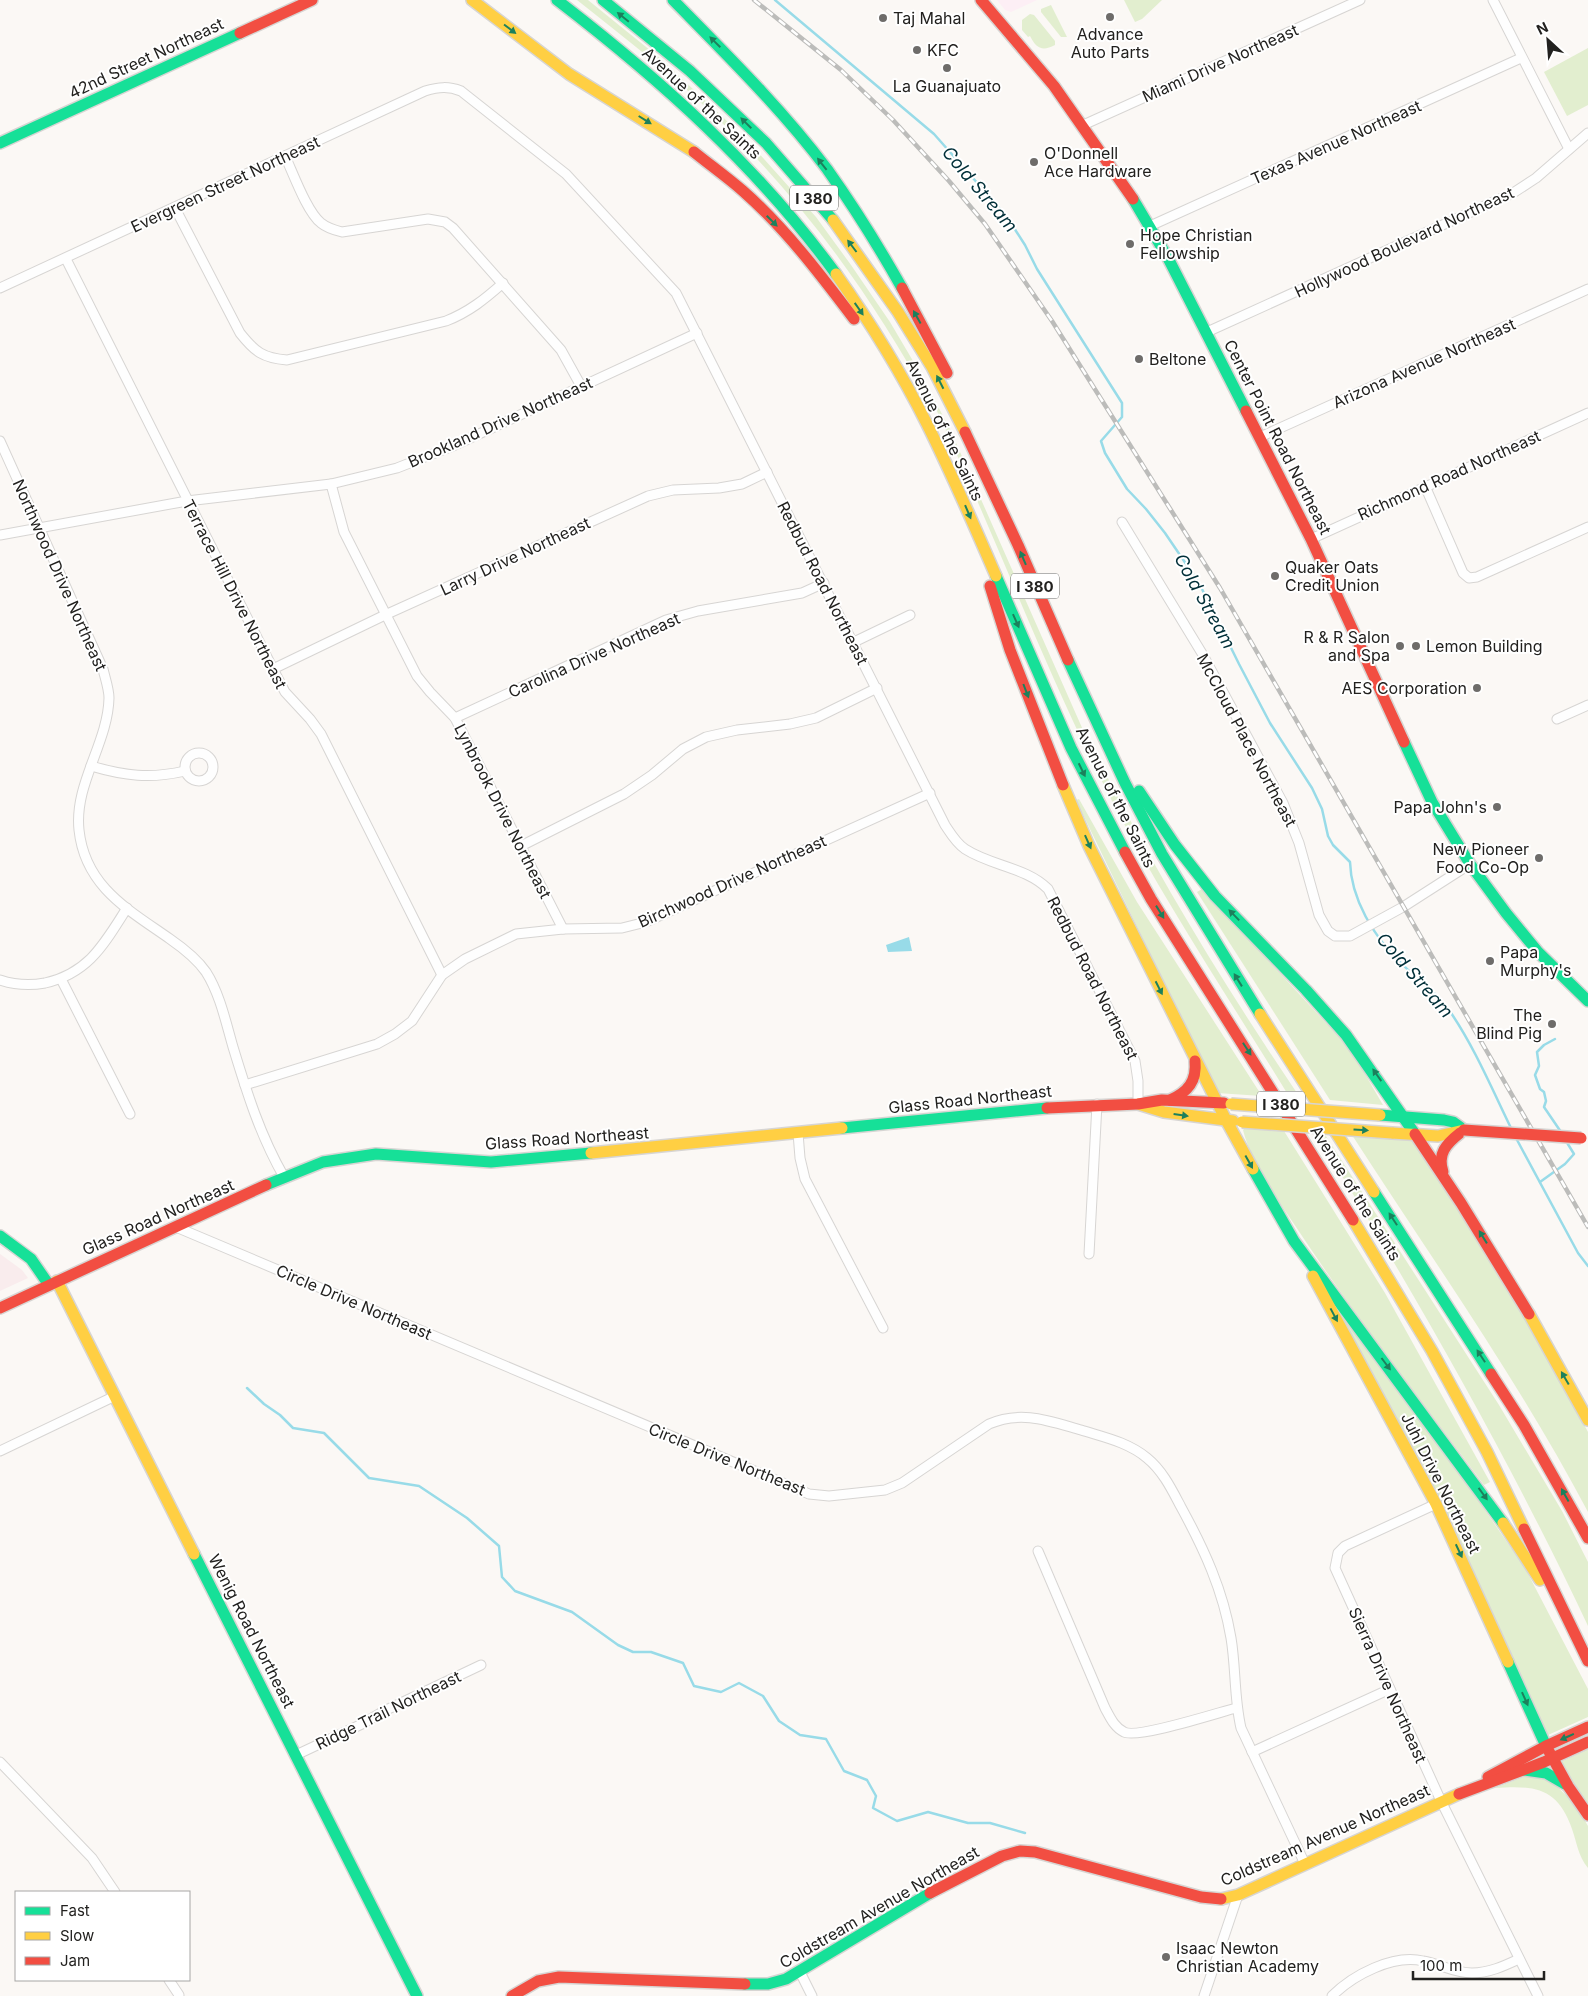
<svg xmlns="http://www.w3.org/2000/svg" width="1588" height="1996" font-family="Inter,sans-serif">
	<style>
		.commercial { fill: #fdeff5 }
		.industrial { fill: #f9eced }
		.green { fill: #e2eecf }
		.water { fill: #98dbe8 }
		.lines { fill: none; stroke-linecap: round; stroke-linejoin: round }
		.stream { stroke: #98dbe8; stroke-width: 2.5 }
		.street-casing { stroke: #d7d5d3; stroke-width: 11 }
		.fast-casing { stroke: #d7d5d3; stroke-width: 14 }
		.slow-casing { stroke: #d7d5d3; stroke-width: 14 }
		.jam-casing { stroke: #d7d5d3; stroke-width: 14 }
		.street { stroke: #fefefe; stroke-width: 9 }
		.fast { stroke: #16e098; stroke-width: 11 }
		.slow { stroke: #ffcf43; stroke-width: 11 }
		.jam { stroke: #f24e42; stroke-width: 11 }
		.rail-casing { stroke: #bcbcba; stroke-width: 4.5 }
		.rail { stroke: #fff; stroke-width: 2.5; stroke-dasharray: 8; stroke-linecap: butt }
		.slow-bridge-casing { stroke: #d7d5d3; stroke-width: 14; stroke-linecap: butt }
		.jam-bridge-casing { stroke: #d7d5d3; stroke-width: 14; stroke-linecap: butt }
		.slow-bridge { stroke: #ffcf43; stroke-width: 11 }
		.jam-bridge { stroke: #f24e42; stroke-width: 11 }
		.oneway { fill: #1c805c }
		.poi-dot { fill: #6e6c6a; stroke: #fff; stroke-width: 2 }
		.labels { text-anchor: middle; dominant-baseline: central; stroke-width: 4; stroke-linejoin: round; paint-order: stroke }
		.shield { fill: #fff; stroke: #646462; stroke-width: 1 }
		.shield-label { font-size: 15px; font-weight: bold; fill: #22211f }
		.poi-label { font-size: 16px; fill: #22211f; stroke: #fff; text-anchor: start }
		.street-label { font-size: 16px; fill: #22211f; stroke: #fff }
		.water-label { font-size: 18px; font-style: italic; fill: #002f38; stroke: #fff }
	</style>
	<rect width="100%" height="100%" fill="#fbf8f5"/>
	<polygon class="commercial" points="997,0 1037,0 1011,12 1005,10"/>
	<polygon class="industrial" points="0,1254 22,1270 28,1278 0,1291"/>
	<g class="green">
		<path d="M577,0H588L620,26L661,59L746,139L816,217L851,265L890,322L916,366L949,427L1091,748L1094,751C1155,872 1225,987 1301,1099L1290,1098C1230,1000 1165,903 1112,801C1046,673 997,539 936,409L932,403L929,401C873,297 802,200 716,117C673,75 625,38 577,0Z"/>
		<polygon points="1124,0 1162,0 1142,19 1135,22"/>
		<polygon points="1051,5 1067,37 1061,37 1041,12 1041,9"/>
		<path d="M1030,14L1034,15L1055,41V45C1042,52 1036,48 1030,36L1028,37L1022,30V20Z"/>
		<polygon points="1588,48 1588,105 1567,116 1544,72"/>
		<polygon points="1079,799 1137,902 1262,1096 1217,1093 1076,800"/>
		<polygon points="1202,889 1351,1050 1383,1105 1330,1100 1197,892"/>
		<path d="M1246,1127L1284,1131L1385,1293L1490,1482L1484,1485C1420,1399 1353,1314 1294,1224C1277,1198 1250,1160 1243,1130Z"/>
		<path d="M1315,1132L1324,1133L1499,1405L1562,1511L1588,1562V1626C1508,1456 1414,1292 1315,1132Z"/>
		<path d="M1352,1135L1416,1140L1535,1335L1588,1432V1512C1519,1381 1432,1259 1352,1135Z"/>
		<polygon points="1334,1303 1448,1457 1525,1568 1588,1689 1588,1717 1548,1735 1448,1515"/>
		<polygon points="1588,1749 1588,1807 1561,1762"/>
		<path d="M1545,1775L1575,1804L1588,1826V1868C1578,1856 1577,1843 1572,1829C1558,1788 1535,1785 1495,1788L1526,1776Z"/>
	</g>
	<polygon class="water" points="909,937 912,951 888,952 886,945"/>
	<g class="lines">
		<g class="stream">
			<path d="M775,0L934,134L987,194L1007,217L1025,245L1037,269L1122,403V417L1101,441L1105,453L1127,489L1146,509L1165,533L1199,583L1239,664L1270,723L1312,788L1322,809L1328,836L1333,845L1350,862C1351,899 1374,937 1400,962C1416,979 1435,990 1449,1010C1474,1046 1492,1089 1511,1128"/>
			<polyline points="1555,1039 1544,1045 1537,1052 1539,1066 1535,1075 1540,1089 1544,1092 1546,1101 1544,1107 1561,1132"/>
			<polyline points="1516,1138 1578,1253 1588,1266"/>
			<polyline points="1540,1182 1565,1164 1574,1154 1566,1141"/>
			<polyline points="247,1388 264,1404 280,1415 293,1428 324,1433 369,1478 419,1486 467,1518 499,1546 502,1577 515,1591 572,1612 618,1645 633,1652 651,1652 683,1663 694,1686 721,1692 739,1683 763,1696 779,1721 800,1735 826,1739 844,1771 867,1780 876,1796 873,1808 897,1821 928,1812 968,1823 990,1823 1025,1833"/>
		</g>
		<defs>
			<g id="street">
				<polyline points="1493,0 1569,149"/>
				<polyline points="1081,126 1360,0"/>
				<path d="M285,156C293,173 307,212 321,223C327,228 334,230 342,232L428,219L445,222L453,228L561,350L581,386"/>
				<path d="M175,208L240,333C255,352 263,358 287,360L446,321C469,312 485,299 503,283"/>
				<polyline points="1150,226 1521,58"/>
				<polyline points="66,259 273,669 285,692 310,719 321,734 442,975"/>
				<path d="M0,288L425,91C439,87 448,86 461,91L566,174L676,293L945,825C951,834 956,843 965,849C991,866 1026,867 1048,889L1135,1061L1138,1081V1104"/>
				<polyline points="1207,332 1513,193 1536,178 1588,133"/>
				<polyline points="1260,437 1588,289"/>
				<path d="M0,441L103,669C105,678 109,689 109,698C108,743 74,784 79,830C85,887 129,910 170,939C183,948 197,959 206,972C220,994 226,1023 233,1047C247,1093 260,1135 284,1177"/>
				<polyline points="331,484 344,532 417,676 430,692 455,718 563,929"/>
				<polyline points="1425,486 1463,573 1469,578 1477,577 1588,527"/>
				<polyline points="1122,522 1203,655 1283,803 1299,843 1319,915 1328,931 1335,936 1350,936 1403,907 1470,864"/>
				<polyline points="0,535 187,501 331,484 397,468 453,446 697,333"/>
				<polyline points="1311,539 1588,413"/>
				<polyline points="854,642 910,615"/>
				<polyline points="273,669 385,615 648,496 673,490 719,488 742,484 767,472"/>
				<polyline points="455,718 666,620 698,611 802,593 824,583"/>
				<polyline points="1557,719 1588,705"/>
				<circle cx="199" cy="767" r="14"/>
				<path d="M91,766C125,776 150,779 185,771"/>
				<polyline points="521,846 624,794 652,775 683,749 706,737 737,730 790,724 816,718 877,688"/>
				<polyline points="61,979 130,1114"/>
				<path d="M0,980C15,985 29,986 45,983C89,973 104,944 127,908"/>
				<polyline points="245,1085 377,1044 395,1034 412,1021 442,975 465,959 516,934 563,929 622,928 646,922 930,793"/>
				<polyline points="798,1133 800,1158 805,1179 883,1328"/>
				<path d="M176,1227L809,1494L829,1496L885,1490L902,1483L989,1424C1021,1410 1049,1421 1081,1430C1103,1437 1128,1442 1147,1458C1163,1471 1172,1490 1181,1507C1204,1549 1223,1590 1231,1638C1236,1668 1234,1698 1241,1728L1305,1864"/>
				<polyline points="1089,1254 1097,1104"/>
				<polyline points="0,1451 115,1396"/>
				<polyline points="1436,1504 1345,1546 1338,1553 1335,1568 1441,1801 1538,1996"/>
				<path d="M1038,1551L1105,1708C1110,1717 1114,1727 1124,1732C1137,1739 1217,1713 1236,1708"/>
				<polyline points="1252,1752 1390,1689"/>
				<polyline points="296,1755 362,1724 384,1711 481,1665"/>
				<polyline points="0,1762 92,1858 115,1892"/>
				<polyline points="800,1972 812,1996"/>
				<polyline points="169,1980 179,1995"/>
				<polyline points="1204,1996 1238,1895"/>
				<path d="M1332,1996C1353,1975 1393,1954 1423,1961C1440,1964 1454,1973 1472,1973C1489,1973 1504,1966 1519,1959"/>
			</g>
			<g id="fast">
				<path d="M557,0C661,80 758,167 836,274"/>
				<polyline points="603,0 690,71 766,143 833,220"/>
				<path d="M673,0C726,54 781,108 827,169C854,207 879,247 902,288"/>
				<polyline points="0,143 240,33"/>
				<polyline points="1133,199 1168,258 1246,411"/>
				<polyline points="996,576 1071,748 1125,852"/>
				<polyline points="1068,660 1125,783 1162,854 1260,1014"/>
				<polyline points="1404,742 1432,802 1470,864 1506,913 1538,952 1588,1001"/>
				<polyline points="1139,791 1175,845 1215,896 1306,990 1346,1035 1415,1134"/>
				<polyline points="1380,1115 1444,1120 1453,1122 1464,1130"/>
				<polyline points="842,1128 1047,1108"/>
				<polyline points="1253,1169 1294,1241 1503,1523"/>
				<polyline points="266,1185 323,1162 376,1154 491,1162 591,1153"/>
				<polyline points="1374,1192 1491,1374"/>
				<polyline points="0,1236 31,1259 49,1285"/>
				<polyline points="194,1554 417,1996"/>
				<polyline points="1508,1662 1546,1746"/>
				<polyline points="1524,1770 1546,1773 1565,1784"/>
				<polyline points="745,1984 768,1984 786,1979 930,1893"/>
			</g>
			<g id="slow">
				<polyline points="472,0 569,74 694,152"/>
				<polyline points="833,220 898,312 932,367 965,432"/>
				<path d="M836,274C870,322 901,372 927,424C952,474 974,525 996,576"/>
				<polyline points="1063,785 1089,846 1226,1120 1253,1169"/>
				<polyline points="1260,1014 1374,1192"/>
				<polyline points="1138,1104 1164,1112 1233,1121"/>
				<polyline points="1392,1133 1438,1136 1464,1130"/>
				<polyline points="591,1153 842,1128"/>
				<polyline points="1353,1220 1432,1351 1487,1452 1524,1529"/>
				<polyline points="1313,1276 1436,1504 1508,1662"/>
				<polyline points="57,1281 194,1554"/>
				<polyline points="1529,1314 1588,1420"/>
				<polyline points="1503,1523 1540,1580"/>
				<polyline points="1221,1899 1238,1895 1459,1794"/>
			</g>
			<g id="jam">
				<polyline points="981,0 1054,86 1133,199"/>
				<polyline points="240,33 312,0"/>
				<path d="M694,152C710,165 727,177 743,191C785,228 820,274 854,319"/>
				<polyline points="902,288 947,373"/>
				<polyline points="1246,411 1311,539 1404,742"/>
				<polyline points="965,432 1018,545 1068,660"/>
				<polyline points="990,586 1010,650 1063,785"/>
				<polyline points="1125,852 1151,899 1353,1220"/>
				<path d="M1170,1100C1188,1092 1197,1081 1195,1061"/>
				<polyline points="1047,1108 1138,1104 1162,1100 1224,1103"/>
				<polyline points="1415,1134 1461,1203 1529,1314"/>
				<path d="M1443,1172C1437,1154 1446,1144 1460,1133"/>
				<polyline points="0,1308 266,1185"/>
				<polyline points="1491,1374 1524,1425 1588,1538"/>
				<polyline points="1524,1529 1588,1661"/>
				<polyline points="1546,1746 1568,1786 1588,1815"/>
				<polyline points="1488,1777 1546,1746 1588,1727"/>
				<polyline points="1459,1794 1544,1762 1588,1742"/>
				<polyline points="930,1893 1002,1856 1020,1851 1035,1852 1201,1897 1221,1899"/>
				<polyline points="512,1996 538,1981 559,1977 745,1984"/>
			</g>
		</defs>
		<use href="#street" class="street-casing"/>
		<use href="#fast" class="fast-casing"/>
		<use href="#slow" class="slow-casing"/>
		<use href="#jam" class="jam-casing"/>
		<use href="#street" class="street"/>
		<use href="#fast" class="fast"/>
		<use href="#slow" class="slow"/>
		<use href="#jam" class="jam"/>
		<defs>
			<polyline id="rail" points="754,0 841,70 893,120 949,181 985,224 1052,321 1220,588 1588,1227"/>
		</defs>
		<use href="#rail" class="rail-casing"/>
		<use href="#rail" class="rail"/>
		<defs>
			<g id="slow-bridge">
				<polyline points="1231,1104 1380,1115"/>
				<polyline points="1242,1122 1392,1133"/>
			</g>
			<polyline id="jam-bridge" points="1464,1130 1581,1138"/>
		</defs>
		<use href="#slow-bridge" class="slow-bridge-casing"/>
		<use href="#jam-bridge" class="jam-bridge-casing"/>
		<use href="#slow-bridge" class="slow-bridge"/>
		<use href="#jam-bridge" class="jam-bridge"/>
	</g>
	<defs><path id="oneway-solid" d="M-6-.8H1V-3.2L6.5 0L1 3.2V.8H-6Z" transform="scale(1.25)"/></defs>
	<g class="oneway">
		<use href="#oneway-solid" transform="translate(623 17) rotate(-141)"/>
		<use href="#oneway-solid" transform="translate(510 29) rotate(37)"/>
		<use href="#oneway-solid" transform="translate(715 42) rotate(-135)"/>
		<use href="#oneway-solid" transform="translate(645 120) rotate(32)"/>
		<use href="#oneway-solid" transform="translate(746 123) rotate(-135)"/>
		<use href="#oneway-solid" transform="translate(822 164) rotate(-128)"/>
		<use href="#oneway-solid" transform="translate(772 221) rotate(45)"/>
		<use href="#oneway-solid" transform="translate(852 246) rotate(-127)"/>
		<use href="#oneway-solid" transform="translate(859 309) rotate(55)"/>
		<use href="#oneway-solid" transform="translate(917 317) rotate(-119)"/>
		<use href="#oneway-solid" transform="translate(940 382) rotate(-117)"/>
		<use href="#oneway-solid" transform="translate(968 512) rotate(67)"/>
		<use href="#oneway-solid" transform="translate(1023 558) rotate(-113)"/>
		<use href="#oneway-solid" transform="translate(1016 621) rotate(66)"/>
		<use href="#oneway-solid" transform="translate(1026 691) rotate(69)"/>
		<use href="#oneway-solid" transform="translate(1082 770) rotate(64)"/>
		<use href="#oneway-solid" transform="translate(1088 842) rotate(66)"/>
		<use href="#oneway-solid" transform="translate(1160 912) rotate(58)"/>
		<use href="#oneway-solid" transform="translate(1234 915) rotate(-134)"/>
		<use href="#oneway-solid" transform="translate(1238 980) rotate(-122)"/>
		<use href="#oneway-solid" transform="translate(1159 988) rotate(63)"/>
		<use href="#oneway-solid" transform="translate(1247 1049) rotate(57)"/>
		<use href="#oneway-solid" transform="translate(1377 1075) rotate(-125)"/>
		<use href="#oneway-solid" transform="translate(1181 1115) rotate(8)"/>
		<use href="#oneway-solid" transform="translate(1361 1130) rotate(4)"/>
		<use href="#oneway-solid" transform="translate(1249 1162) rotate(61)"/>
		<use href="#oneway-solid" transform="translate(1393 1219) rotate(-123)"/>
		<use href="#oneway-solid" transform="translate(1483 1237) rotate(-122)"/>
		<use href="#oneway-solid" transform="translate(1334 1315) rotate(62)"/>
		<use href="#oneway-solid" transform="translate(1481 1356) rotate(-123)"/>
		<use href="#oneway-solid" transform="translate(1386 1364) rotate(53)"/>
		<use href="#oneway-solid" transform="translate(1565 1378) rotate(-120)"/>
		<use href="#oneway-solid" transform="translate(1483 1494) rotate(54)"/>
		<use href="#oneway-solid" transform="translate(1565 1495) rotate(-119)"/>
		<use href="#oneway-solid" transform="translate(1459 1551) rotate(65)"/>
		<use href="#oneway-solid" transform="translate(1525 1699) rotate(66)"/>
		<use href="#oneway-solid" transform="translate(1567 1737) rotate(156)"/>
	</g>
	<g class="poi-dot">
		<circle cx="1110" cy="17" r="5"/>
		<circle cx="883" cy="18" r="5"/>
		<circle cx="917" cy="50" r="5"/>
		<circle cx="947" cy="68" r="5"/>
		<circle cx="1034" cy="162" r="5"/>
		<circle cx="1130" cy="244" r="5"/>
		<circle cx="1139" cy="359" r="5"/>
		<circle cx="1275" cy="576" r="5"/>
		<circle cx="1400" cy="646" r="5"/>
		<circle cx="1416" cy="646" r="5"/>
		<circle cx="1477" cy="688" r="5"/>
		<circle cx="1497" cy="807" r="5"/>
		<circle cx="1539" cy="858" r="5"/>
		<circle cx="1490" cy="961" r="5"/>
		<circle cx="1552" cy="1024" r="5"/>
		<circle cx="1166" cy="1957" r="5"/>
	</g>
	<g class="labels">
		<g class="shield">
			<rect x="790" y="185.5" width="48" height="25" rx="4"/>
			<rect x="1011" y="573.5" width="48" height="25" rx="4"/>
			<rect x="1257" y="1091.5" width="48" height="25" rx="4"/>
		</g>
		<g class="shield-label">
			<text x="814" y="198">I 380</text>
			<text x="1035" y="586">I 380</text>
			<text x="1281" y="1104">I 380</text>
		</g>
		<g class="poi-label">
			<text x="893" y="18">Taj Mahal</text>
			<text x="1110" y="34" text-anchor="middle">Advance<tspan x="1110" dy="18">Auto Parts</tspan></text>
			<text x="927" y="50">KFC</text>
			<text x="947" y="86" text-anchor="middle">La Guanajuato</text>
			<text x="1044" y="153">O'Donnell<tspan x="1044" dy="18">Ace Hardware</tspan></text>
			<text x="1140" y="235">Hope Christian<tspan x="1140" dy="18">Fellowship</tspan></text>
			<text x="1149" y="359">Beltone</text>
			<text x="1285" y="567">Quaker Oats<tspan x="1285" dy="18">Credit Union</tspan></text>
			<text x="1390" y="637" text-anchor="end">R &amp; R Salon<tspan x="1390" dy="18">and Spa</tspan></text>
			<text x="1426" y="646">Lemon Building</text>
			<text x="1467" y="688" text-anchor="end">AES Corporation</text>
			<text x="1487" y="807" text-anchor="end">Papa John's</text>
			<text x="1529" y="849" text-anchor="end">New Pioneer<tspan x="1529" dy="18">Food Co-Op</tspan></text>
			<text x="1500" y="952">Papa<tspan x="1500" dy="18">Murphy's</tspan></text>
			<text x="1542" y="1015" text-anchor="end">The<tspan x="1542" dy="18">Blind Pig</tspan></text>
			<text x="1176" y="1948">Isaac Newton<tspan x="1176" dy="18">Christian Academy</tspan></text>
		</g>
		<g class="street-label">
			<text transform="translate(146 58) rotate(-25)">42nd Street Northeast</text>
			<text transform="translate(1220 63) rotate(-24)">Miami Drive Northeast</text>
			<text transform="translate(702 103) rotate(43)">Avenue of the Saints</text>
			<text transform="translate(1336 142) rotate(-24)">Texas Avenue Northeast</text>
			<text transform="translate(225 184) rotate(-25)">Evergreen Street Northeast</text>
			<text transform="translate(1404 242) rotate(-25)">Hollywood Boulevard Northeast</text>
			<text transform="translate(1424 363) rotate(-24)">Arizona Avenue Northeast</text>
			<text transform="translate(500 422) rotate(-24)">Brookland Drive Northeast</text>
			<text transform="translate(945 430) rotate(64)">Avenue of the Saints</text>
			<text transform="translate(1278 437) rotate(63)">Center Point Road Northeast</text>
			<text transform="translate(1449 475) rotate(-24)">Richmond Road Northeast</text>
			<text transform="translate(515 556) rotate(-25)">Larry Drive Northeast</text>
			<text transform="translate(60 575) rotate(66)">Northwood Drive Northeast</text>
			<text transform="translate(823 583) rotate(63)">Redbud Road Northeast</text>
			<text transform="translate(235 594) rotate(63)">Terrace Hill Drive Northeast</text>
			<text transform="translate(594 655) rotate(-24)">Carolina Drive Northeast</text>
			<text transform="translate(1247 740) rotate(62)">McCloud Place Northeast</text>
			<text transform="translate(1116 797) rotate(63)">Avenue of the Saints</text>
			<text transform="translate(503 811) rotate(63)">Lynbrook Drive Northeast</text>
			<text transform="translate(732 881) rotate(-24)">Birchwood Drive Northeast</text>
			<text transform="translate(1093 978) rotate(63)">Redbud Road Northeast</text>
			<text transform="translate(970 1099) rotate(-6)">Glass Road Northeast</text>
			<text transform="translate(567 1138) rotate(-4)">Glass Road Northeast</text>
			<text transform="translate(1356 1193) rotate(58)">Avenue of the Saints</text>
			<text transform="translate(158 1217) rotate(-24)">Glass Road Northeast</text>
			<text transform="translate(354 1302) rotate(23)">Circle Drive Northeast</text>
			<text transform="translate(727 1459) rotate(22)">Circle Drive Northeast</text>
			<text transform="translate(1441 1483) rotate(63)">Juhl Drive Northeast</text>
			<text transform="translate(252 1631) rotate(63)">Wenig Road Northeast</text>
			<text transform="translate(1388 1685) rotate(66)">Sierra Drive Northeast</text>
			<text transform="translate(388 1710) rotate(-26)">Ridge Trail Northeast</text>
			<text transform="translate(1325 1835) rotate(-24)">Coldstream Avenue Northeast</text>
			<text transform="translate(879 1907) rotate(-30)">Coldstream Avenue Northeast</text>
		</g>
		<g class="water-label">
			<text transform="translate(980 189) rotate(50)">Cold Stream</text>
			<text transform="translate(1205 601) rotate(61)">Cold Stream</text>
			<text transform="translate(1415 975) rotate(49)">Cold Stream</text>
		</g>
	</g>
	<rect x="15" y="1891" width="175" height="90" fill="#ffffff" stroke="#a7a6a5"/>
	<rect x="25" y="1907" width="25" height="8" fill="#16e098" stroke="#a7a6a5"/>
	<text x="60" y="1916" font-size="15" fill="#22211f">Fast</text>
	<rect x="25" y="1932" width="25" height="8" fill="#ffcf43" stroke="#a7a6a5"/>
	<text x="60" y="1941" font-size="15" fill="#22211f">Slow</text>
	<rect x="25" y="1957" width="25" height="8" fill="#f24e42" stroke="#a7a6a5"/>
	<text x="60" y="1966" font-size="15" fill="#22211f">Jam</text>
	<g transform="translate(1548 40) rotate(334)" stroke="#ffffff" stroke-width="4" paint-order="stroke">
	<path d="M0-4L9 19L0 12L-9 19Z" fill="#22211f"/>
	<text y="-8" font-size="14" font-weight="bold" text-anchor="middle" fill="#22211f">N</text>
	</g>
	<path d="M1413 1971v8h131v-8" fill="none" stroke="#22211f" stroke-width="2.5"/>
	<text x="1420" y="1971" font-size="15" fill="#22211f" stroke="#ffffff" stroke-width="4" paint-order="stroke">100 m</text>
</svg>
